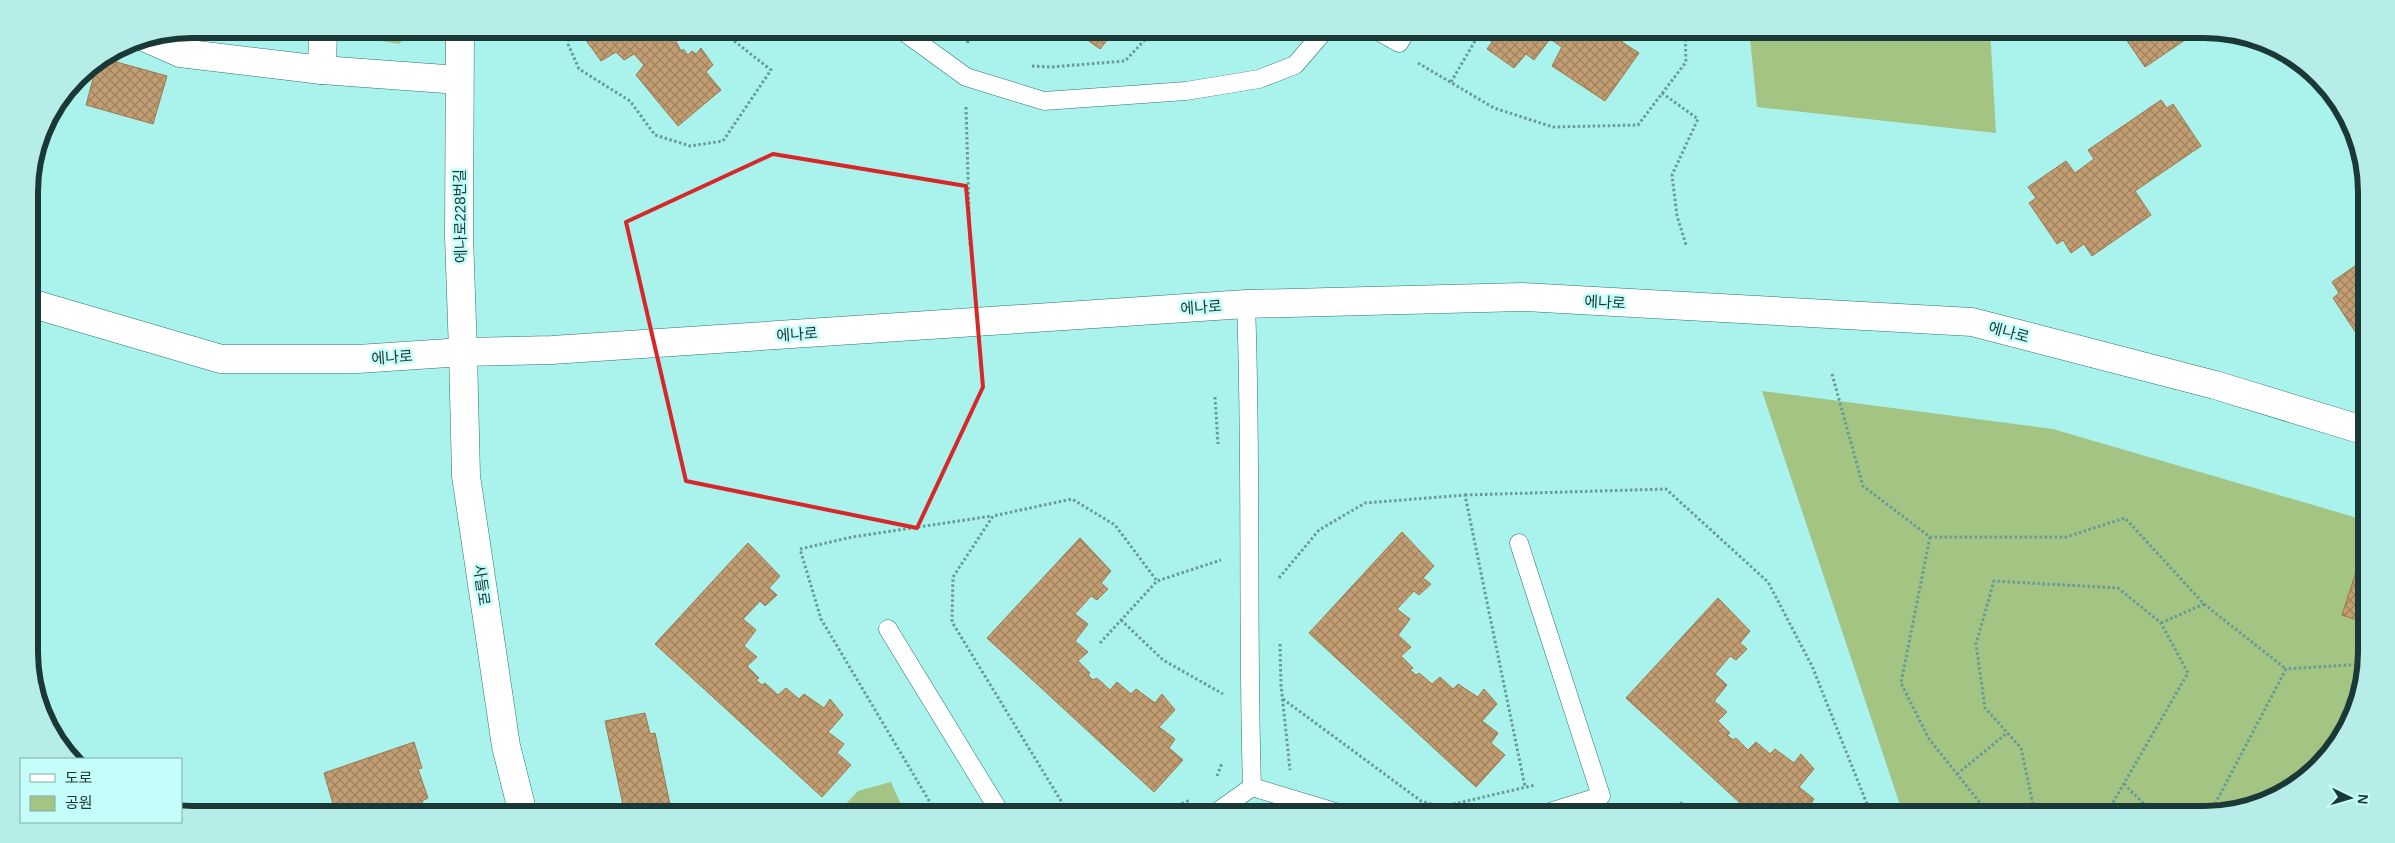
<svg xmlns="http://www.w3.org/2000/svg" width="2395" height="843" font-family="Helvetica,'Noto Sans KR',sans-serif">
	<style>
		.green { fill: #a3c483 }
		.building { fill: url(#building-cross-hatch); stroke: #9c794f }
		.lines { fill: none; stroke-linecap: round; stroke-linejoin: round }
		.service-casing { stroke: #2a7470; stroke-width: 19 }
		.minor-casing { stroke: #2a7470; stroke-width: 29 }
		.tertiary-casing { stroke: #2a7470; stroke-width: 29 }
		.path { stroke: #669b97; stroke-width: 3; stroke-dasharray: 2.5 2.5; stroke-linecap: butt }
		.service { stroke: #fff; stroke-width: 18 }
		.minor { stroke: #fff; stroke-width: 28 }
		.tertiary { stroke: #fff; stroke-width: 28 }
		.marked { fill: none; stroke: #d62828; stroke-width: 4; stroke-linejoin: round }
		.labels { text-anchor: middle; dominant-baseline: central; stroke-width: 5; stroke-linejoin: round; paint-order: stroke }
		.street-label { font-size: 15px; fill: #1a3836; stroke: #c4fdf9 }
		.rim { fill: none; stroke: #1a3836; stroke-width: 6 }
	</style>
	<defs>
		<pattern id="building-cross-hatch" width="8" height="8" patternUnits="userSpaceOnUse" patternTransform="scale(1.25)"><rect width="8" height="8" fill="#c39e73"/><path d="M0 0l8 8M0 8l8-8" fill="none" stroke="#9e825f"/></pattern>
	</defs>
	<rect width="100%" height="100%" fill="#aaf3ed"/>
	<g class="green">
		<polygon points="195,29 288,29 279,41"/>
		<polygon points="367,29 414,29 399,44 375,40"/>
		<polygon points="1749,29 1990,29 1996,133 1757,107"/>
		<polygon points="1762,391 2053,429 2354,517 2366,524 2366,652 2358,704 2339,742 2302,781 2256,806 2214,814 1903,814"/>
		<polygon points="891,782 905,814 836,814 858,791"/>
	</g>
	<g class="building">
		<polygon points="586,29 683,29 684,31 675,39 681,51 683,49 688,55 692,51 696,54 701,48 713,65 706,72 721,90 678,126 636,75 644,65 634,54 624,60 616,52 601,61 583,36 588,31"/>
		<polygon points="1072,29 1116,29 1100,49"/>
		<polygon points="1491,29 1596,29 1600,32 1603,29 1617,29 1628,36 1622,42 1639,53 1605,101 1552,66 1562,47 1550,39 1534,60 1526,54 1514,68 1487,49 1492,42 1485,37"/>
		<polygon points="2119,29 2182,29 2188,38 2145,67"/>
		<polygon points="102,58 167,76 153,124 86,105 98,60"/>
		<polygon points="2161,100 2167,108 2173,104 2201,146 2135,191 2151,215 2092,256 2084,244 2071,253 2063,240 2057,244 2029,203 2036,198 2028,187 2066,161 2075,173 2094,159 2088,150"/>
		<polygon points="2365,259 2365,336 2360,339 2333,298 2339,293 2332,282"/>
		<polygon points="1402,532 1434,566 1423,578 1431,584 1419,595 1414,591 1397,609 1410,619 1398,635 1411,647 1401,656 1413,668 1410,670 1416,675 1419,673 1432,684 1440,677 1453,689 1458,684 1478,697 1484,689 1497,704 1482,721 1498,733 1491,743 1505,755 1476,787 1309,633"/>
		<polygon points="1080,538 1111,571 1101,583 1108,589 1097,600 1091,596 1075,614 1088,624 1075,641 1088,652 1078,661 1090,673 1088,675 1093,680 1097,678 1110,690 1117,682 1131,694 1136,689 1155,703 1162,694 1175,710 1159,727 1175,739 1169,748 1183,760 1154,792 987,638"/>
		<polygon points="2366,541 2366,623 2342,615"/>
		<polygon points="748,543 780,576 769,588 777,595 765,606 760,601 743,619 756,630 744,646 757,657 747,666 759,678 756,680 762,685 765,683 778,695 786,688 799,699 804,694 824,708 830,699 843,715 828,732 844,744 837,753 851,765 822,797 655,644"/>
		<polygon points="1718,598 1750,631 1740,643 1747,649 1736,660 1730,656 1715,674 1727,685 1714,701 1727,712 1718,721 1730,733 1727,735 1733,740 1736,738 1748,750 1756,742 1770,754 1775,749 1794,763 1801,754 1814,769 1799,787 1814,799 1808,808 1815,814 1752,814 1626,698"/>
		<polygon points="645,713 650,734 655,733 672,814 625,814 605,721"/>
		<polygon points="414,742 422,768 418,769 428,798 422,801 427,814 336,814 324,773"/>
	</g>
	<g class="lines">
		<defs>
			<g id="service">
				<polyline points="900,29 966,77 1044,101 1186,91 1259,79 1295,65 1326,29"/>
				<polyline points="1374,29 1399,43 1408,29"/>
				<path d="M1246,304C1252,465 1247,626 1252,787"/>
				<polyline points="1519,543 1601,796 1543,814"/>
				<polyline points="888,629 1001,814"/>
				<polyline points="1214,814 1252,787 1342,814"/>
			</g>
			<g id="minor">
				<polyline points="460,29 459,236 463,352"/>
				<polyline points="146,38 180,53 322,70 459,80"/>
				<polyline points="322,70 323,29"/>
			</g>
			<g id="tertiary">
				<polyline points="30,303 221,359 358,359 463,352 552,350 1246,304 1523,297 1972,322 2215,385 2366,431"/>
				<polyline points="463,352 466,476 506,746 523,814"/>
			</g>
		</defs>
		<use href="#service" class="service-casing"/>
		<use href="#minor" class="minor-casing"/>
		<use href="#tertiary" class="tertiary-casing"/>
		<g class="path">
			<polyline points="570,29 568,44 579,69 630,101 655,135 690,146 723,141 771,70 719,29"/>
			<polyline points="1280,29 1284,32"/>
			<polyline points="967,43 975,29"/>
			<polyline points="1418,63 1494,108 1553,127 1638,125 1686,62 1685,29"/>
			<polyline points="1032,66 1051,67 1125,61 1155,29"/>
			<polyline points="1451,82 1482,29"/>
			<polyline points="1662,93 1698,119 1672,175 1677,216 1686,245"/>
			<polyline points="966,107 970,246"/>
			<polyline points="1832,374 1863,486 1930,537 2066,537 2125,518 2204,604 2286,669"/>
			<polyline points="1215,397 1218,444"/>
			<polyline points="1465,495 1666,489 1768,582 1812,666 1871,814"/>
			<polyline points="1930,537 1901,683 1929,739 1989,814"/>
			<polyline points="1279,578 1319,530 1365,503 1465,495 1525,787"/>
			<polyline points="1121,620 1163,660 1223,694"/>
			<polyline points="2161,623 2204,604"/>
			<polyline points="1100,643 1157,581 1221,560"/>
			<polyline points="1280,644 1281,685 1290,770"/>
			<polyline points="1283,699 1421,801 1441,807 1535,785"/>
			<polyline points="1957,774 2007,733"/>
			<polyline points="1217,776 1222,763"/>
			<polyline points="2124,784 2153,813"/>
			<polyline points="937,814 821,619 800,549 852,537 992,516"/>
			<polyline points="1069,814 952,622 953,577 993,516 1072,499 1115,525 1157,581"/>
			<polyline points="1159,814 1190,800"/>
			<polyline points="1670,814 1681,803 1690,814"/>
			<polyline points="2035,814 2021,748 1985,708 1976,644 1994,581 2118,588 2161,623 2188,673 2112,804 2100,814"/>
			<polyline points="2152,814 2214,806 2286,669 2364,664"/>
		</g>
		<use href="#service" class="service"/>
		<use href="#minor" class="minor"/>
		<use href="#tertiary" class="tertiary"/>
	</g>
	<path class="marked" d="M773,154L966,186L983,387L917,528L686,481L626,222Z"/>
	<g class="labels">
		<g class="street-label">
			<text transform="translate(460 216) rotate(-91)">에나로228번길</text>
			<text transform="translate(1605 302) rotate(3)">에나로</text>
			<text transform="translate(1201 307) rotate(-4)">에나로</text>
			<text transform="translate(2009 332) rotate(15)">에나로</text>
			<text transform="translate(797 334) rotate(-4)">에나로</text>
			<text transform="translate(392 357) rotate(-4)">에나로</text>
			<text transform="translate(482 585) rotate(82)">사들로</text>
		</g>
	</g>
	<path d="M0 0H2395V843H0ZM192 38H2204A154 154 0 0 1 2358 192V652A154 154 0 0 1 2204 806H192A154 154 0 0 1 38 652V192A154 154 0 0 1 192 38Z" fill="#b6ede9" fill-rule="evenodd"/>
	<path class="rim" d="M192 38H2204A154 154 0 0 1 2358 192V652A154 154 0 0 1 2204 806H192A154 154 0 0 1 38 652V192A154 154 0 0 1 192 38Z"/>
	<rect x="20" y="758" width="162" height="65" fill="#c4fdf9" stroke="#80aeab"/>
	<rect x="30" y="774" width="25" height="8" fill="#ffffff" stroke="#80aeab"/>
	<text x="65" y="783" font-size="15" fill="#1a3836">도로</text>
	<rect x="30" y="796" width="25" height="15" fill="#a3c483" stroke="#80aeab"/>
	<text x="65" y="808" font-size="15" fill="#1a3836">공원</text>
	<g transform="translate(2350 798) rotate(95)" stroke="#c4fdf9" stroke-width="4" paint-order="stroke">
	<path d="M0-4L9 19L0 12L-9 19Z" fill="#1a3836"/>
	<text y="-8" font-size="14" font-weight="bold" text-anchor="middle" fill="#1a3836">N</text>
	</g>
</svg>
